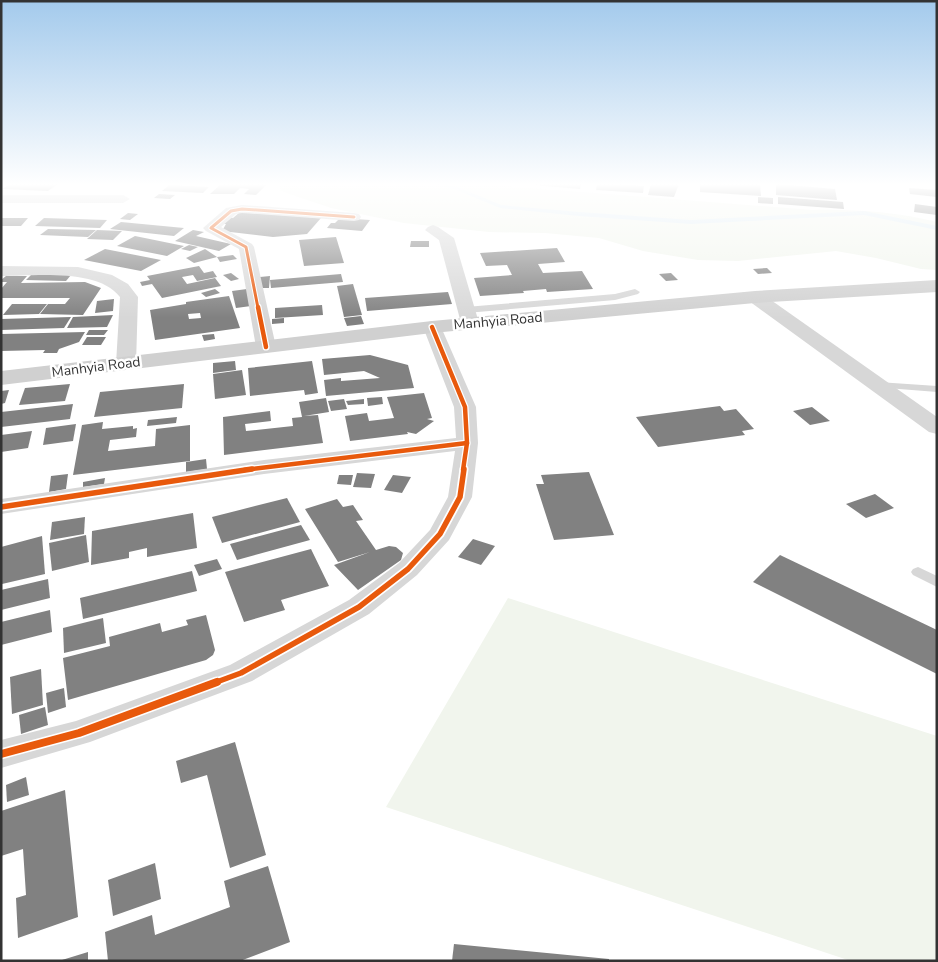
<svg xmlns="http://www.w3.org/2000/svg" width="938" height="962" font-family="'Nunito Sans',sans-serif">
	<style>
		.green { fill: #f1f5ed }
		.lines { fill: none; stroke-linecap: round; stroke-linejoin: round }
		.stream { fill: #ddebf3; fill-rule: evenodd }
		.building { fill: #818181; fill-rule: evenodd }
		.service { fill: #d7d7d7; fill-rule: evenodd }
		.minor { fill: #d7d7d7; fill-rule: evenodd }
		.secondary { fill: #d0d0d0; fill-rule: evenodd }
		.cycleway-far3-casing { stroke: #fff; stroke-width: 5 }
		.cycleway-far2-casing { stroke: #fff; stroke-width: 7 }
		.cycleway-far1-casing { stroke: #fff; stroke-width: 9 }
		.cycleway-casing { stroke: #fff; stroke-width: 11 }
		.cycleway-far3 { stroke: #e8590c; stroke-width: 3 }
		.cycleway-far2 { stroke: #e8590c; stroke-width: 4.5 }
		.cycleway-far1 { stroke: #e8590c; stroke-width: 5.5 }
		.cycleway { stroke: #e8590c; stroke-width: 8 }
		.labels { text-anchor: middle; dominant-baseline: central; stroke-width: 5; stroke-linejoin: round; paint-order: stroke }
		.far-street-label { font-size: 14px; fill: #333; stroke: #fff }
	</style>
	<rect width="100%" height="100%" fill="#fff"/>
	<g class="green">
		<path d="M278,184H480L812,210C853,209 897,212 937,222V270L921,269L876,258L836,251L738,261L698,260L643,251L599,238L545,233L489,232L404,223L331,208L281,191Z"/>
		<polygon points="508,598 937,736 937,961 851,961 386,807"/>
	</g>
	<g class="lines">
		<polygon class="stream" points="437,184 444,184 458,187 501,205 579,212 691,220 864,211 937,226 937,230 864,215 691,224 579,216 500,208 454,189 437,185"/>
	</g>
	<g class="building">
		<polygon points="10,184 58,184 48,191 2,189"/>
		<polygon points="221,184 267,184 256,195 244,194 249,189 240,188 234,194 210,194"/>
		<polygon points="535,184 581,184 580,189 534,185"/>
		<polygon points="597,184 612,184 644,186 643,193 596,190"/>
		<polygon points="651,184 679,184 674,197 648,195"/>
		<polygon points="700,184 760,184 761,196 700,192"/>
		<polygon points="776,184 835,189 837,200 776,195"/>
		<polygon points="169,185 209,187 203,193 162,191"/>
		<polygon points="909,188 937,190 937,197 910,194"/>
		<polygon points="159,194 175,195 170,199 154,198"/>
		<polygon points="758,197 773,198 773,204 758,203"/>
		<polygon points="778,197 843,202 844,209 778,204"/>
		<polygon points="915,204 937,207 937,215 914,212"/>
		<polygon points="240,212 321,218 307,234 273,237 222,231 226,224 223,224 229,217 233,218"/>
		<polygon points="128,213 138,214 130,220 120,219"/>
		<polygon points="1,218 28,218 21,226 1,226"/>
		<polygon points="44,218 107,220 100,228 35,226"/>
		<polygon points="340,218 370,220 362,231 327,228 331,223 335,223"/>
		<polygon points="121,222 184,228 174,236 110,229"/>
		<polygon points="48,229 96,230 88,237 40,235"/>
		<polygon points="97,230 122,231 113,240 87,239"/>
		<polygon points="193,230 204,232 196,236 231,244 219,251 175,241"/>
		<polygon points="135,236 184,246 167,256 117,246"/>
		<polygon points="336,237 344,263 304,266 299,240"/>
		<polygon points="411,241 429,241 429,247 410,247"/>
		<polygon points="189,245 198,247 190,251 181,249"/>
		<polygon points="557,248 565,262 538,264 543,273 582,271 593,289 547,292 546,289 523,291 524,293 480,296 474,278 512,275 507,265 486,266 480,253"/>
		<polygon points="105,249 161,260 141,271 84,260"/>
		<polygon points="205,249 217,257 194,263 186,258"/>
		<polygon points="233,255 237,259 220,262 217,257"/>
		<polygon points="199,266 204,273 213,271 217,277 197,281 193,275 182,277 187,284 215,278 221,286 162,298 152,284 142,286 140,282 150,280 147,276"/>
		<polygon points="767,268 772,273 758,274 753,269"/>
		<polygon points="231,273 239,279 231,281 223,275"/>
		<polygon points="671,273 678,280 666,281 659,274"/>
		<polygon points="32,274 71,275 66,281 26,280"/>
		<polygon points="341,274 343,282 271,288 270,280"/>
		<polygon points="6,276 27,276 21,283 85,282 101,288 83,315 40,314 48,304 65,304 70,298 1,298 1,289 7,282 1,282 1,280"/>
		<polygon points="270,276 269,288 259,288 260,277"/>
		<polygon points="353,284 362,315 344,317 337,286"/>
		<polygon points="215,289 220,293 206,297 201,293"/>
		<polygon points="247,289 251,306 236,308 232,291"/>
		<polygon points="448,292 452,304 367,311 365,298"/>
		<path d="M229,296L240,328L155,340L150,310L186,304V302ZM200,313L201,318L189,319L188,314Z"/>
		<polygon points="114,299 113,311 95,313 97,301"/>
		<polygon points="12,304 47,304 39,314 3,315"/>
		<polygon points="322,305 323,315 275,318 275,308"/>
		<polygon points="113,315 107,327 67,328 73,317"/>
		<polygon points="361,316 364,324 347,326 344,318"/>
		<polygon points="71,317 64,328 1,330 1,319"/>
		<polygon points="284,318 284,323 272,324 272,319"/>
		<polygon points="89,330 108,330 104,335 86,335"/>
		<polygon points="85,332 79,342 59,349 57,353 43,353 45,350 1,351 1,334"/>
		<polygon points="214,334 215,339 204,341 202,335"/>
		<polygon points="87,337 106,337 101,345 82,345"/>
		<polygon points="370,355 408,365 414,388 326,396 324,380 341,378 341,381 380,378 364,371 324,375 322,359"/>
		<polygon points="235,361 236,370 213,373 213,363"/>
		<polygon points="312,361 318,393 305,395 304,390 250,396 248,368"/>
		<polygon points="242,370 246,395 215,399 213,374"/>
		<polygon points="70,384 65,401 19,405 25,388"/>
		<polygon points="184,384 182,408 94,417 100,392"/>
		<polygon points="9,390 5,403 1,404 1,391"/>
		<polygon points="424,393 432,418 427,419 434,421 416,434 407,432 408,434 350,441 345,416 367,413 369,421 394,418 387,397"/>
		<polygon points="382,397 383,404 368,406 367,398"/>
		<polygon points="326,398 329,412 304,416 318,415 323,443 224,455 223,417 270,411 271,421 245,424 246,431 293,426 292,418 302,417 299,402"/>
		<polygon points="344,399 347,409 331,411 328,401"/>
		<polygon points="364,399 364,404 348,405 346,401"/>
		<polygon points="73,404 70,419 1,427 1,412"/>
		<polygon points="720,406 724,411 736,409 754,429 742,431 745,435 658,447 636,417"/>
		<polygon points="812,407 830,421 810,425 793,411"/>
		<polygon points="177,417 176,423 147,426 148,420"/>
		<polygon points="103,422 102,429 133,426 133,429 137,428 136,437 110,440 108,451 155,446 156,429 190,425 190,461 73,475 82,425"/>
		<polygon points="76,424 73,441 43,445 46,428"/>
		<polygon points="32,431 28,448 1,452 1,435"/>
		<polygon points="206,459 207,469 186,472 186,462"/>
		<polygon points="589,472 614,535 554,540 536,484 544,484 541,475"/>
		<polygon points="357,473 375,474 371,488 353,487"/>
		<polygon points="68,474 66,489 49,492 51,476"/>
		<polygon points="339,475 353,475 351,485 337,484"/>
		<polygon points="393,475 411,477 402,493 384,490"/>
		<polygon points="105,478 104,484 83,487 83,482"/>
		<polygon points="875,494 894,508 866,518 846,504"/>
		<polygon points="287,498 300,522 222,543 212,517"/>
		<polygon points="337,499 343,507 353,505 363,520 356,521 376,550 389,546 396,547 403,553 401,560 358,590 334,565 370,552 338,562 305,509"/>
		<polygon points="193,513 197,548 147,557 147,548 129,552 129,558 91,565 92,531"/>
		<polygon points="85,517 84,534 50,540 52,522"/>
		<polygon points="301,525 310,540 237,560 230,544"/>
		<polygon points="86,535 89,562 52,571 49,543"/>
		<polygon points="42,536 45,574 2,584 1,547"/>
		<polygon points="473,539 495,546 481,565 458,557"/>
		<polygon points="311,549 329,586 281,600 285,610 244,622 225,572"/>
		<polygon points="780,555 937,630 937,674 753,582"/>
		<polygon points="217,559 222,569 199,576 194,565"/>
		<polygon points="192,571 197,591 83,619 80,598"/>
		<polygon points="48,579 50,598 1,610 1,590"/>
		<polygon points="50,610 52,632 1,645 1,622"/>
		<polygon points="206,615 215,650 213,655 206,660 68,700 63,658 110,646 109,637 160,623 162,632 188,625 186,620"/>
		<polygon points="103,618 106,643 64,653 63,628"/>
		<polygon points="41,669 43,705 12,714 10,677"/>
		<polygon points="64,688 66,707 48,713 46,693"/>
		<polygon points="45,707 48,725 21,734 19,715"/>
		<polygon points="235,742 266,855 230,868 207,775 181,783 176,761"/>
		<polygon points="26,777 29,795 7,802 6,785"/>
		<polygon points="65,790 78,917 18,938 16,898 26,895 23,849 1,856 1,811"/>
		<polygon points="155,863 161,899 113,916 108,880"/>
		<polygon points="268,866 290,942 240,961 108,961 105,932 152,915 155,935 230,907 224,881"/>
		<polygon points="454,944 609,959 609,961 452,961"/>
		<polygon points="88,952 88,961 62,961 62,960"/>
	</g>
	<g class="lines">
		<g class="service">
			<polygon points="635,289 640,292 638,294 615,300 466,313 461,310 466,307 615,294"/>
			<polygon points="878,382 937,386 937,392 874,387 873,385 874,383"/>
			<polygon points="918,567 937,576 937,587 913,575 911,572 913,569"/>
		</g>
		<g class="minor">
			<polygon points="1,195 123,195 130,199 123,203 1,203"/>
			<polygon points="242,205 354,213 359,214 361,217 359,220 354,221 242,213 236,214 221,227 252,244 254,247 276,347 273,351 266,353 259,351 256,347 239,249 206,231 203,228 226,208"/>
			<polygon points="433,225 438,227 454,238 479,323 476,327 470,328 464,327 461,323 439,240 425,230 428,227"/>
			<path d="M1,266L78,267L112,275L128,284L138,297L136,364L133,368L126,370L119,368L116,364L120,297C98,268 34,276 1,276Z"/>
			<polygon points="755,292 761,293 937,417 937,434 929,432 749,301 746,297 749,293"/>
			<polygon points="432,321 439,323 441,327 476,407 478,443 472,497 449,540 417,575 369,614 252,681 90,742 1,768 1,740 76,721 230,665 349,600 399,563 430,530 448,497 455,451 264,474 1,514 1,499 264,460 456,438 454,407 423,327 425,323"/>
		</g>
		<polygon class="secondary" points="937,280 937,292 755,303 432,333 1,385 1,371 432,321 755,291"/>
		<defs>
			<polyline id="cycleway-far3" points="258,308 246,247 211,228 231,211 242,209 354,217"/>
			<g id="cycleway-far2">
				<polyline points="258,307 266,347"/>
				<polyline points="432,327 465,407 467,443 463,470"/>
				<polyline points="244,470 467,443"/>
			</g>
			<g id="cycleway-far1">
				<polyline points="1,507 252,469"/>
				<polyline points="214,683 241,673 359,607 408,569 440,534 460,497 464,469"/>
			</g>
			<polyline id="cycleway" points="1,754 79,733 217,682"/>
		</defs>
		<use href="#cycleway-far3" class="cycleway-far3-casing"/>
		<use href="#cycleway-far2" class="cycleway-far2-casing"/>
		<use href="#cycleway-far1" class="cycleway-far1-casing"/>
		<use href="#cycleway" class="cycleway-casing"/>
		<use href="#cycleway-far3" class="cycleway-far3"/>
		<use href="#cycleway-far2" class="cycleway-far2"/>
		<use href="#cycleway-far1" class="cycleway-far1"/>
		<use href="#cycleway" class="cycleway"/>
	</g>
	<linearGradient id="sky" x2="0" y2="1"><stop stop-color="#a3caec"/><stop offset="0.58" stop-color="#fff"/><stop offset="1" stop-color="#fff" stop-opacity="0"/></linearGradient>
	<rect width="938" height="318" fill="url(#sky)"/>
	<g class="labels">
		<g class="far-street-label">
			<text transform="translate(498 321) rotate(-5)">Manhyia Road</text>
			<text transform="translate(96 367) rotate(-7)">Manhyia Road</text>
		</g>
	</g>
	<rect width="938" height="962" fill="none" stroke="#333333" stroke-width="5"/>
</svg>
